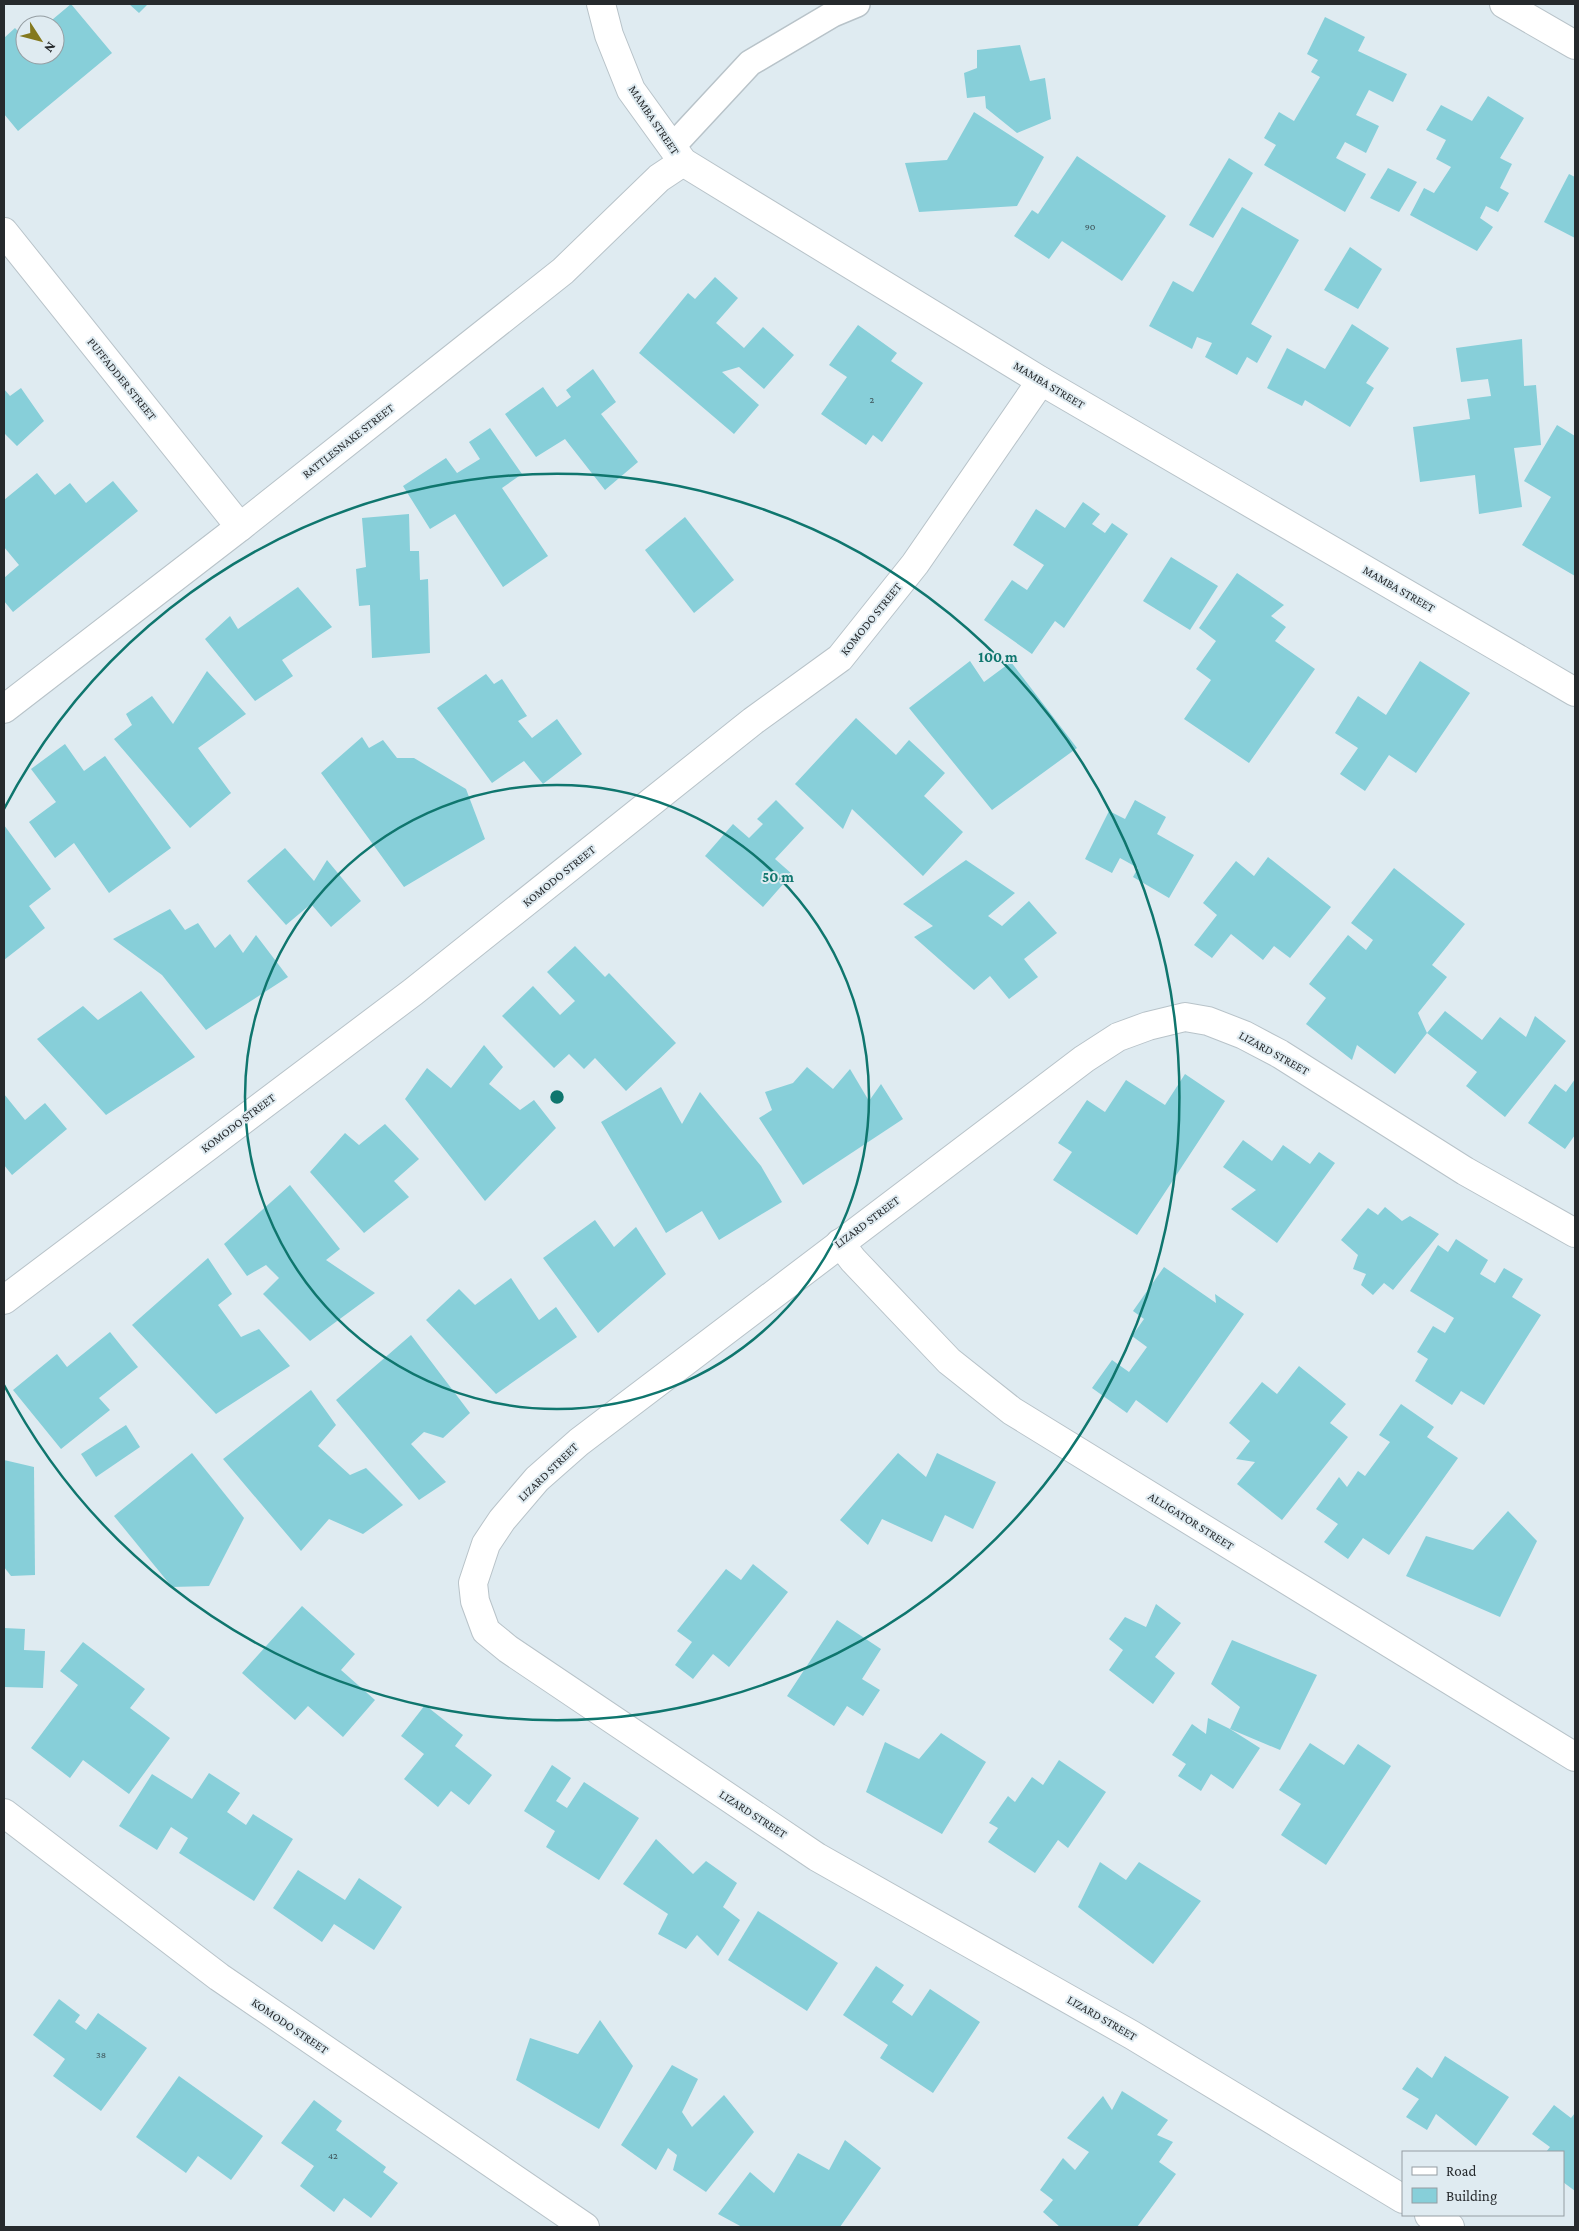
<svg xmlns="http://www.w3.org/2000/svg" width="1579" height="2231" font-family="'Crimson Pro',serif">
	<style>
		.building { fill: #87cfd9 }
		.lines { fill: none; stroke-linecap: round; stroke-linejoin: round }
		.lane-casing { stroke: #b8c3c9; stroke-width: 28 }
		.street-casing { stroke: #b8c3c9; stroke-width: 30 }
		.lane { stroke: #fff; stroke-width: 25 }
		.street { stroke: #fff; stroke-width: 28 }
		.ring { fill: none; stroke: #0f766e; stroke-width: 2.5 }
		.labels { text-anchor: middle; dominant-baseline: central; stroke-width: 4; stroke-linejoin: round; paint-order: stroke }
		.number-label { font-size: 10px; fill: #3e5358 }
		.street-label { font-size: 12px; fill: #262a2d; stroke: #dfebf1 }
		.centre { fill: #0f766e; stroke: #dfebf1; stroke-width: 2.5 }
		.ring-label { font-size: 15px; text-anchor: middle; font-weight: bold; fill: #0f766e; stroke: #dfebf1; stroke-width: 4; stroke-linejoin: round; paint-order: stroke }
	</style>
	<rect width="100%" height="100%" fill="#dfebf1"/>
	<g class="building">
		<polygon points="71,4 112,53 18,131 4,114 4,38 15,28 25,39 25,55 55,55 55,25 46,25"/>
		<polygon points="129,4 148,4 139,13"/>
		<polygon points="1325,17 1365,37 1358,51 1407,74 1393,102 1369,90 1356,115 1379,126 1366,153 1345,142 1336,158 1366,174 1345,212 1264,165 1276,145 1264,138 1279,112 1294,121 1320,77 1311,72 1318,60 1307,54"/>
		<polygon points="1020,45 1030,81 1045,78 1051,119 1017,133 986,108 985,96 967,98 964,73 977,68 977,50"/>
		<polygon points="1488,96 1524,118 1500,158 1512,164 1500,188 1509,193 1498,212 1486,206 1480,218 1493,227 1477,251 1410,215 1424,188 1434,193 1451,167 1436,159 1446,140 1426,130 1441,105 1472,121"/>
		<polygon points="974,112 1044,157 1017,206 919,212 905,163 947,160"/>
		<polygon points="1077,156 1166,216 1122,281 1062,241 1049,259 1014,236 1032,210 1038,214"/>
		<polygon points="1229,158 1253,173 1213,238 1189,225"/>
		<polygon points="1388,168 1417,182 1399,212 1370,198"/>
		<polygon points="1569,174 1575,177 1575,238 1544,222"/>
		<polygon points="1242,207 1299,240 1251,324 1272,336 1257,363 1247,357 1237,375 1205,357 1212,343 1197,337 1192,349 1149,326 1173,281 1193,292"/>
		<polygon points="1350,247 1382,269 1358,309 1324,290"/>
		<polygon points="715,277 738,298 716,323 744,348 763,327 794,355 764,389 739,367 722,372 759,405 734,434 639,353 688,293 695,299"/>
		<polygon points="1352,324 1389,348 1366,383 1374,388 1350,427 1305,400 1302,406 1267,388 1287,348 1325,369"/>
		<polygon points="858,325 897,353 891,361 923,383 882,442 873,435 866,445 821,414 847,377 829,365"/>
		<polygon points="1522,339 1524,386 1536,385 1541,445 1514,448 1522,507 1479,514 1475,475 1420,482 1413,427 1470,419 1467,399 1491,396 1488,379 1461,382 1456,348"/>
		<polygon points="593,369 616,402 601,414 638,462 605,490 565,439 536,457 505,414 543,387 557,407 571,397 566,390"/>
		<polygon points="21,388 44,421 17,446 5,434 4,435 4,389 10,396"/>
		<polygon points="1557,425 1575,436 1575,576 1522,545 1551,497 1524,481"/>
		<polygon points="490,428 522,474 502,488 548,556 503,587 455,514 430,529 403,486 446,458 457,473 480,459 469,442"/>
		<polygon points="37,473 55,495 70,483 86,503 113,481 138,511 13,612 4,601 4,578 19,565 4,547 4,500"/>
		<polygon points="1083,502 1100,514 1092,524 1105,533 1112,523 1128,534 1064,628 1055,621 1032,654 984,620 1012,580 1027,590 1044,565 1013,545 1036,509 1065,528"/>
		<polygon points="409,514 410,551 419,551 420,580 428,579 430,653 372,658 370,605 359,606 356,569 366,567 362,518"/>
		<polygon points="685,517 734,580 694,613 645,550"/>
		<polygon points="1171,557 1218,586 1190,630 1143,601"/>
		<polygon points="1237,573 1284,605 1271,616 1286,627 1275,641 1315,669 1249,763 1184,719 1211,680 1196,669 1216,641 1199,628"/>
		<polygon points="298,587 332,627 282,660 293,676 255,701 205,639 230,616 238,629"/>
		<polygon points="970,661 984,682 1011,662 1077,748 992,810 909,708"/>
		<polygon points="1420,661 1470,693 1416,773 1389,755 1365,791 1340,774 1358,748 1335,733 1358,696 1386,715"/>
		<polygon points="207,671 246,714 198,748 231,793 190,828 114,739 132,725 126,714 152,696 173,724"/>
		<polygon points="486,674 494,684 502,679 527,716 518,721 532,738 557,719 582,754 543,784 524,761 492,783 437,708"/>
		<polygon points="856,718 896,755 909,740 945,773 924,796 963,832 923,876 852,809 843,829 795,784"/>
		<polygon points="362,737 369,748 383,740 397,758 414,758 466,789 485,839 404,887 321,773"/>
		<polygon points="65,744 84,771 105,756 171,848 109,893 74,843 55,858 29,822 56,802 31,769"/>
		<polygon points="776,800 804,828 775,859 792,874 763,907 705,856 733,824 749,838 763,824 757,819"/>
		<polygon points="1135,800 1166,817 1157,834 1194,855 1169,898 1133,877 1138,868 1120,858 1112,873 1085,859 1109,811 1125,819"/>
		<polygon points="4,825 51,889 29,906 45,928 4,960"/>
		<polygon points="285,848 314,881 327,860 361,901 331,927 311,904 286,925 247,881"/>
		<polygon points="1268,857 1331,907 1290,958 1274,946 1263,960 1231,934 1212,958 1194,945 1217,915 1203,903 1236,861 1254,876"/>
		<polygon points="966,860 1015,893 988,916 1002,926 1029,901 1057,933 1024,959 1038,977 1009,999 990,976 974,990 914,937 933,926 903,904"/>
		<polygon points="1394,868 1465,924 1432,965 1447,977 1418,1013 1427,1033 1395,1074 1357,1045 1352,1060 1306,1024 1326,998 1309,984 1348,935 1366,950 1373,940 1351,923"/>
		<polygon points="170,909 185,930 198,923 215,948 230,934 243,953 256,935 288,977 206,1030 162,975 113,939"/>
		<polygon points="575,946 605,977 609,973 676,1043 626,1091 595,1058 584,1069 569,1054 554,1068 502,1016 533,986 560,1015 575,1001 547,972"/>
		<polygon points="141,991 195,1057 106,1115 37,1039 83,1006 98,1020"/>
		<polygon points="1445,1011 1482,1040 1500,1017 1526,1037 1535,1016 1566,1041 1505,1117 1466,1086 1477,1072 1427,1033"/>
		<polygon points="484,1045 503,1067 489,1084 520,1110 534,1100 556,1128 485,1201 405,1099 427,1068 451,1088"/>
		<polygon points="807,1067 833,1089 850,1069 869,1101 881,1084 903,1119 803,1185 759,1118 772,1110 765,1092 793,1083"/>
		<polygon points="1185,1074 1225,1101 1137,1235 1053,1180 1072,1152 1058,1143 1087,1100 1105,1112 1126,1080 1165,1105"/>
		<polygon points="1575,1079 1575,1135 1565,1149 1528,1123 1555,1084 1566,1092"/>
		<polygon points="661,1087 682,1124 700,1092 761,1166 782,1202 719,1240 702,1211 666,1233 601,1122"/>
		<polygon points="4,1094 25,1120 45,1103 67,1129 12,1175 4,1165"/>
		<polygon points="385,1124 419,1159 394,1181 409,1197 364,1233 310,1172 345,1133 359,1145"/>
		<polygon points="1243,1140 1272,1161 1283,1145 1310,1164 1319,1152 1335,1163 1277,1243 1231,1209 1256,1190 1223,1167"/>
		<polygon points="290,1185 340,1249 326,1260 375,1293 310,1341 263,1294 279,1278 266,1265 247,1276 224,1244"/>
		<polygon points="1385,1207 1402,1221 1410,1216 1439,1234 1393,1290 1384,1283 1373,1295 1361,1285 1366,1274 1353,1269 1358,1255 1341,1240 1368,1208 1378,1215"/>
		<polygon points="595,1220 614,1247 636,1227 666,1274 598,1333 543,1258"/>
		<polygon points="1456,1239 1488,1260 1480,1274 1495,1283 1504,1268 1523,1279 1512,1297 1541,1315 1484,1405 1461,1391 1452,1405 1415,1381 1428,1359 1417,1352 1433,1326 1445,1333 1454,1318 1410,1291 1438,1245 1448,1252"/>
		<polygon points="208,1258 232,1294 218,1305 241,1337 259,1329 290,1366 216,1414 132,1325"/>
		<polygon points="1164,1267 1216,1303 1215,1294 1244,1314 1167,1423 1136,1400 1127,1413 1092,1388 1112,1360 1129,1372 1147,1347 1132,1336 1144,1319 1133,1311"/>
		<polygon points="511,1278 539,1320 556,1307 577,1337 496,1394 426,1320 459,1289 475,1305"/>
		<polygon points="110,1332 138,1367 99,1398 110,1410 61,1449 13,1390 57,1354 67,1367"/>
		<polygon points="411,1335 470,1413 443,1438 424,1432 411,1444 446,1482 419,1500 336,1400"/>
		<polygon points="1299,1366 1346,1404 1330,1423 1348,1437 1282,1520 1237,1484 1255,1462 1236,1459 1250,1441 1229,1423 1262,1382 1277,1394"/>
		<polygon points="311,1390 336,1425 318,1446 350,1475 366,1468 403,1505 363,1534 329,1519 301,1551 223,1459"/>
		<polygon points="1401,1404 1434,1427 1427,1437 1458,1458 1389,1555 1363,1538 1348,1559 1324,1542 1338,1524 1316,1509 1339,1477 1347,1487 1358,1471 1365,1476 1390,1442 1379,1435"/>
		<polygon points="126,1425 140,1447 96,1477 81,1454"/>
		<polygon points="192,1453 244,1518 209,1586 172,1587 114,1516"/>
		<polygon points="898,1453 926,1477 937,1453 996,1482 973,1529 945,1515 932,1542 882,1519 868,1545 840,1520"/>
		<polygon points="4,1460 34,1467 35,1575 11,1576 4,1567"/>
		<polygon points="1508,1511 1537,1541 1500,1617 1406,1576 1426,1536 1473,1550"/>
		<polygon points="753,1564 788,1592 729,1667 713,1654 693,1679 675,1665 692,1642 677,1631 726,1569 741,1580"/>
		<polygon points="1156,1604 1181,1623 1155,1657 1175,1673 1153,1704 1109,1670 1123,1650 1109,1639 1125,1617 1146,1627"/>
		<polygon points="302,1606 355,1654 341,1670 375,1700 343,1737 308,1706 295,1720 242,1673"/>
		<polygon points="837,1620 881,1649 862,1679 880,1690 863,1716 847,1706 834,1726 787,1696"/>
		<polygon points="4,1628 25,1629 24,1650 45,1651 43,1688 4,1687"/>
		<polygon points="1232,1640 1317,1675 1280,1750 1230,1729 1240,1707 1211,1684"/>
		<polygon points="83,1642 145,1689 130,1708 170,1738 129,1794 83,1760 70,1778 31,1748 78,1685 60,1671"/>
		<polygon points="425,1705 463,1735 455,1746 492,1775 469,1805 451,1791 438,1807 404,1779 424,1754 401,1736"/>
		<polygon points="1208,1718 1230,1729 1260,1748 1233,1789 1211,1774 1201,1791 1178,1776 1186,1764 1172,1755 1192,1724 1206,1734"/>
		<polygon points="941,1733 986,1762 942,1834 866,1792 885,1742 919,1759"/>
		<polygon points="1310,1743 1344,1765 1358,1744 1391,1766 1326,1865 1281,1835 1301,1804 1279,1790"/>
		<polygon points="1059,1760 1106,1792 1068,1848 1058,1840 1035,1873 988,1842 998,1828 989,1823 1008,1796 1015,1802 1032,1777 1043,1785"/>
		<polygon points="552,1765 571,1778 556,1801 567,1808 584,1782 639,1818 599,1880 546,1847 555,1831 524,1811"/>
		<polygon points="209,1773 240,1793 227,1812 246,1825 253,1814 293,1839 254,1901 179,1853 188,1838 171,1827 157,1850 119,1826 152,1774 192,1799"/>
		<polygon points="656,1839 693,1874 706,1861 737,1883 723,1907 740,1920 718,1956 697,1935 686,1949 658,1934 668,1914 623,1884"/>
		<polygon points="1100,1862 1126,1880 1139,1862 1201,1901 1153,1964 1078,1907"/>
		<polygon points="298,1870 345,1900 359,1878 402,1907 374,1950 334,1924 322,1942 273,1908"/>
		<polygon points="758,1911 838,1963 807,2011 728,1960"/>
		<polygon points="876,1966 904,1985 892,2002 912,2016 930,1989 980,2022 933,2093 880,2058 888,2045 843,2015"/>
		<polygon points="59,1999 80,2015 75,2022 86,2030 98,2013 147,2048 101,2111 53,2076 65,2059 33,2035"/>
		<polygon points="600,2020 633,2066 599,2129 516,2080 530,2038 578,2054"/>
		<polygon points="1445,2056 1509,2097 1476,2146 1436,2114 1427,2130 1406,2117 1419,2099 1402,2089 1417,2067 1432,2078"/>
		<polygon points="672,2065 698,2079 682,2112 692,2127 724,2095 754,2132 706,2192 673,2170 677,2155 668,2148 656,2170 621,2145"/>
		<polygon points="179,2076 263,2136 231,2180 198,2156 186,2173 136,2137"/>
		<polygon points="1122,2091 1168,2120 1157,2135 1173,2142 1159,2162 1176,2174 1137,2227 1060,2227 1043,2212 1053,2200 1040,2190 1063,2158 1075,2170 1089,2152 1067,2138 1103,2096 1112,2110"/>
		<polygon points="314,2100 342,2121 336,2130 386,2167 383,2172 398,2183 371,2218 344,2198 334,2212 300,2186 314,2166 281,2143"/>
		<polygon points="1554,2105 1571,2118 1575,2113 1575,2191 1563,2182 1563,2152 1546,2152 1550,2147 1532,2134"/>
		<polygon points="845,2140 881,2168 840,2227 742,2227 718,2214 750,2172 774,2193 798,2153 829,2170"/>
	</g>
	<g class="lines">
		<defs>
			<polyline id="lane" points="672,147 750,63 833,14 857,4"/>
			<g id="street">
				<polyline points="601,4 609,35 631,90 683,162 1041,381 1575,692"/>
				<polyline points="1504,4 1575,45"/>
				<polyline points="4,232 240,527"/>
				<polyline points="4,709 240,527 563,271 659,178 683,162"/>
				<polyline points="840,1243 853,1260 949,1361 1012,1411 1575,1757"/>
				<polyline points="4,1300 413,992 753,721 840,658 915,564 1041,381"/>
				<polyline points="4,1813 219,1977 585,2227"/>
				<polyline points="1403,2199 1132,2035 817,1857 508,1649 486,1631 475,1601 473,1583 486,1544 502,1520 537,1479 579,1442 1084,1059 1118,1037 1148,1026 1185,1017 1208,1021 1244,1035 1280,1054 1465,1171 1575,1233"/>
				<polyline points="1429,2215 1450,2227"/>
			</g>
		</defs>
		<use href="#lane" class="lane-casing"/>
		<use href="#street" class="street-casing"/>
		<use href="#lane" class="lane"/>
		<use href="#street" class="street"/>
	</g>
	<g class="ring">
		<circle cx="557" cy="1097" r="312"/>
		<path d="M4 809A623 623 0 1 1 4 1385"/>
	</g>
	<g class="labels">
		<g class="number-label">
			<text x="1090" y="226">90</text>
			<text x="872" y="399">2</text>
			<text x="101" y="2054">38</text>
			<text x="333" y="2155">42</text>
		</g>
		<g class="street-label">
			<text transform="translate(654 120) rotate(56)">MAMBA STREET</text>
			<text transform="translate(122 379) rotate(51)">PUFFADDER STREET</text>
			<text transform="translate(1049 385) rotate(31)">MAMBA STREET</text>
			<text transform="translate(348 441) rotate(-38)">RATTLESNAKE STREET</text>
			<text transform="translate(1399 589) rotate(30)">MAMBA STREET</text>
			<text transform="translate(871 619) rotate(-51)">KOMODO STREET</text>
			<text transform="translate(559 876) rotate(-39)">KOMODO STREET</text>
			<text transform="translate(1274 1053) rotate(29)">LIZARD STREET</text>
			<text transform="translate(238 1123) rotate(-37)">KOMODO STREET</text>
			<text transform="translate(867 1222) rotate(-37)">LIZARD STREET</text>
			<text transform="translate(548 1472) rotate(-44)">LIZARD STREET</text>
			<text transform="translate(1191 1521) rotate(32)">ALLIGATOR STREET</text>
			<text transform="translate(753 1814) rotate(33)">LIZARD STREET</text>
			<text transform="translate(1102 2018) rotate(30)">LIZARD STREET</text>
			<text transform="translate(290 2026) rotate(34)">KOMODO STREET</text>
		</g>
	</g>
	<circle cx="557" cy="1097" r="8" class="centre"/>
	<g class="ring-label">
		<text x="998" y="662">100 m</text>
		<text x="778" y="882">50 m</text>
	</g>
	<rect width="1579" height="2231" fill="none" stroke="#262a2d" stroke-width="10"/>
	<rect x="1402" y="2151" width="162" height="65" fill="#dfebf1" stroke="#959ea3"/>
	<rect x="1412" y="2167" width="25" height="8" fill="#ffffff" stroke="#959ea3"/>
	<text x="1446" y="2176" font-size="15" fill="#262a2d">Road</text>
	<rect x="1412" y="2188" width="25" height="15" fill="#87cfd9" stroke="#959ea3"/>
	<text x="1446" y="2201" font-size="15" fill="#262a2d">Building</text>
	<g transform="translate(40 40) rotate(126)"><circle r="24" fill="#dfebf1" stroke="#959ea3"/>
	<path d="M0-4L9 19L0 12L-9 19Z" fill="#84791e"/>
	<text y="-8" font-size="14" font-weight="bold" text-anchor="middle" fill="#262a2d">N</text>
	</g>
</svg>
